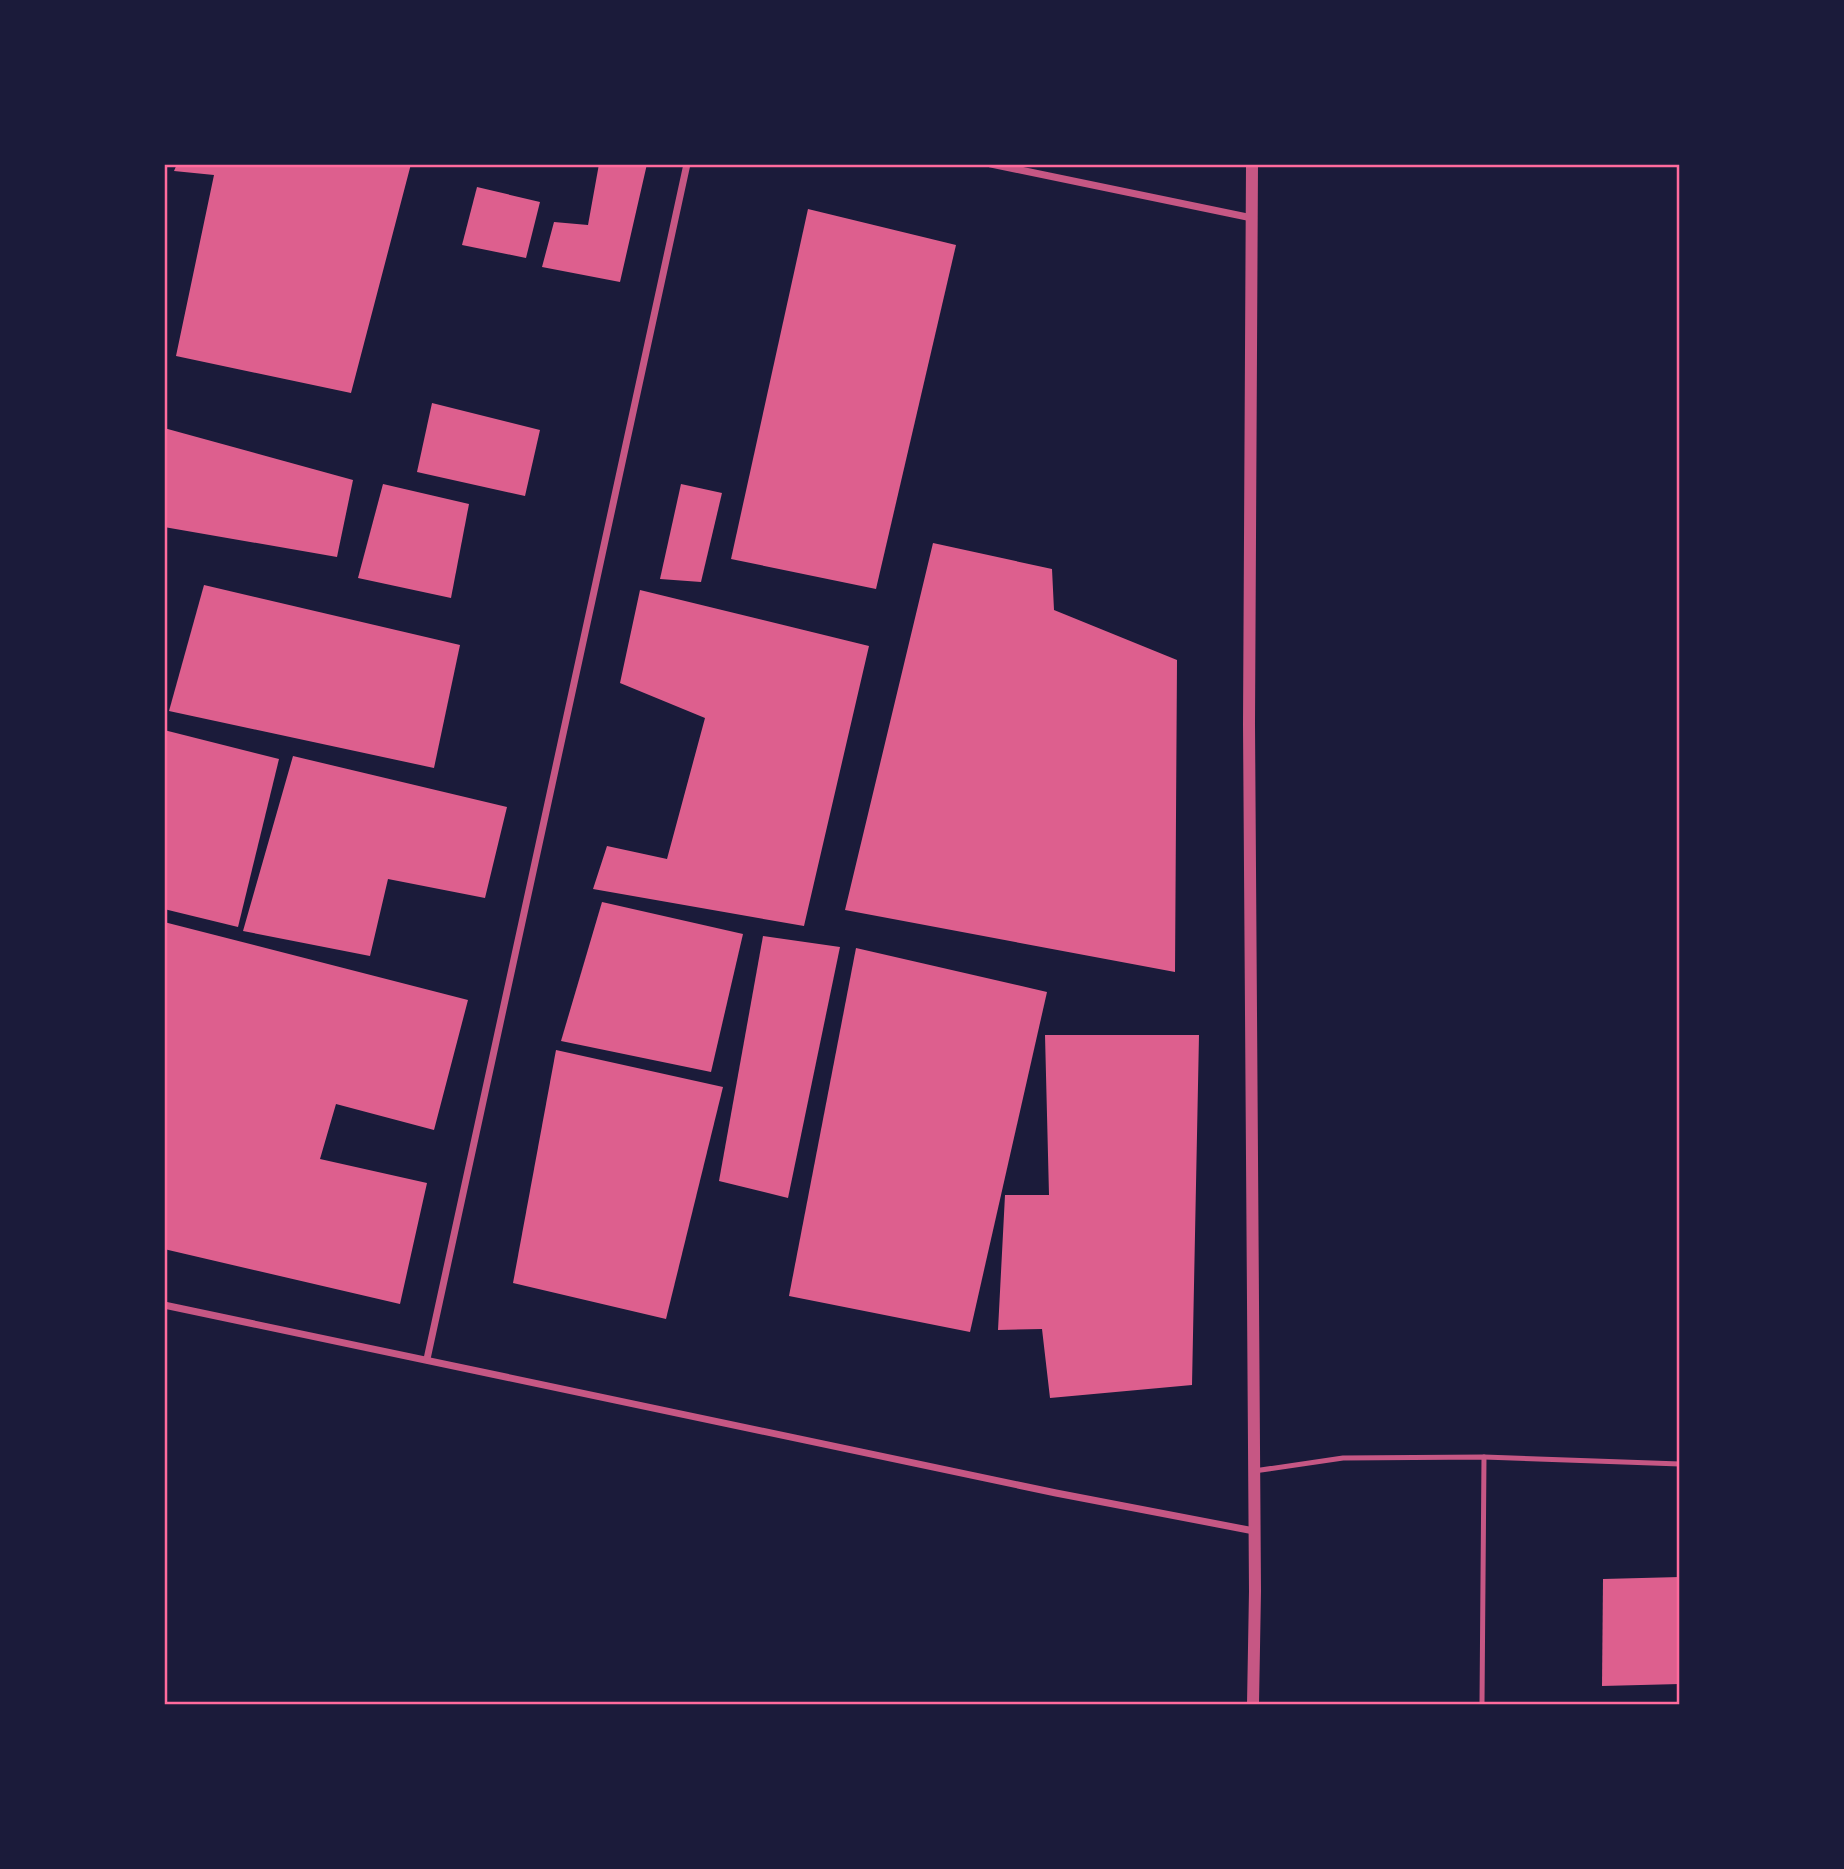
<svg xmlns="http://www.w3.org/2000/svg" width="1844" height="1869" font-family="Poppins,sans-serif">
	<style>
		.building { fill: #dd5f8e }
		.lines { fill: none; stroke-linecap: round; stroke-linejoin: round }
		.service { stroke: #c65784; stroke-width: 5 }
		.minor { stroke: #c65784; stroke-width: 7 }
		.tertiary { stroke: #c65784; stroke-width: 12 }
		.neatline { fill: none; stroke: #ff6b9d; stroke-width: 2.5 }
	</style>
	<rect width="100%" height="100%" fill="#1b1b3a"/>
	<g class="building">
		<polygon points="177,164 411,164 351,393 176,356 214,175 174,171"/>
		<polygon points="599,164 647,164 620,282 542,267 554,222 588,225"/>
		<polygon points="477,187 540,202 526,258 462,245"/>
		<polygon points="808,209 956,245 876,589 731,559"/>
		<polygon points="432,403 540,430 525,496 417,472"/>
		<polygon points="164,428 353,480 337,557 164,527"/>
		<polygon points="383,484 469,504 451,598 358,578"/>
		<polygon points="681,484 722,493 701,582 660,579"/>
		<polygon points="933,543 1052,569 1054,610 1177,660 1175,972 845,910"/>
		<polygon points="204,585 460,645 434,768 169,711"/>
		<polygon points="640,590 869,646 804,926 593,889 607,846 667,859 705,718 620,683"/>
		<polygon points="164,730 279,759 238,927 164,909"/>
		<polygon points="293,756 507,807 485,898 388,879 370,956 243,931"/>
		<polygon points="602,902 743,934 711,1072 561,1041"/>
		<polygon points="164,922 468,1000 434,1130 336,1104 320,1159 427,1183 400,1304 164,1249"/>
		<polygon points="763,936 840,947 788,1198 719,1181"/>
		<polygon points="856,948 1047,992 970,1332 789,1296"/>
		<polygon points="1045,1035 1199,1035 1192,1385 1050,1398 1042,1329 998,1330 1005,1195 1049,1195"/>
		<polygon points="556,1050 723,1087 666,1319 513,1283"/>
		<polygon points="1680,1577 1680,1684 1602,1686 1603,1579"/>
	</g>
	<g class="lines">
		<g class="service">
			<polyline points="1484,1457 1680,1464"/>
			<polyline points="1254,1471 1343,1458 1484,1457 1482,1704"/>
		</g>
		<g class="minor">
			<polyline points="991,164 1252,218"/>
			<polyline points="164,1305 1056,1493 1254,1531"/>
			<polyline points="427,1359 687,164"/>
		</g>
		<polyline class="tertiary" points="1252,164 1249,724 1255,1591 1253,1704"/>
	</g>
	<rect width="1844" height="1869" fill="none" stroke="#1b1b3a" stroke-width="332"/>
	<rect x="166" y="166" width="1512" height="1537" class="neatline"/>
</svg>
